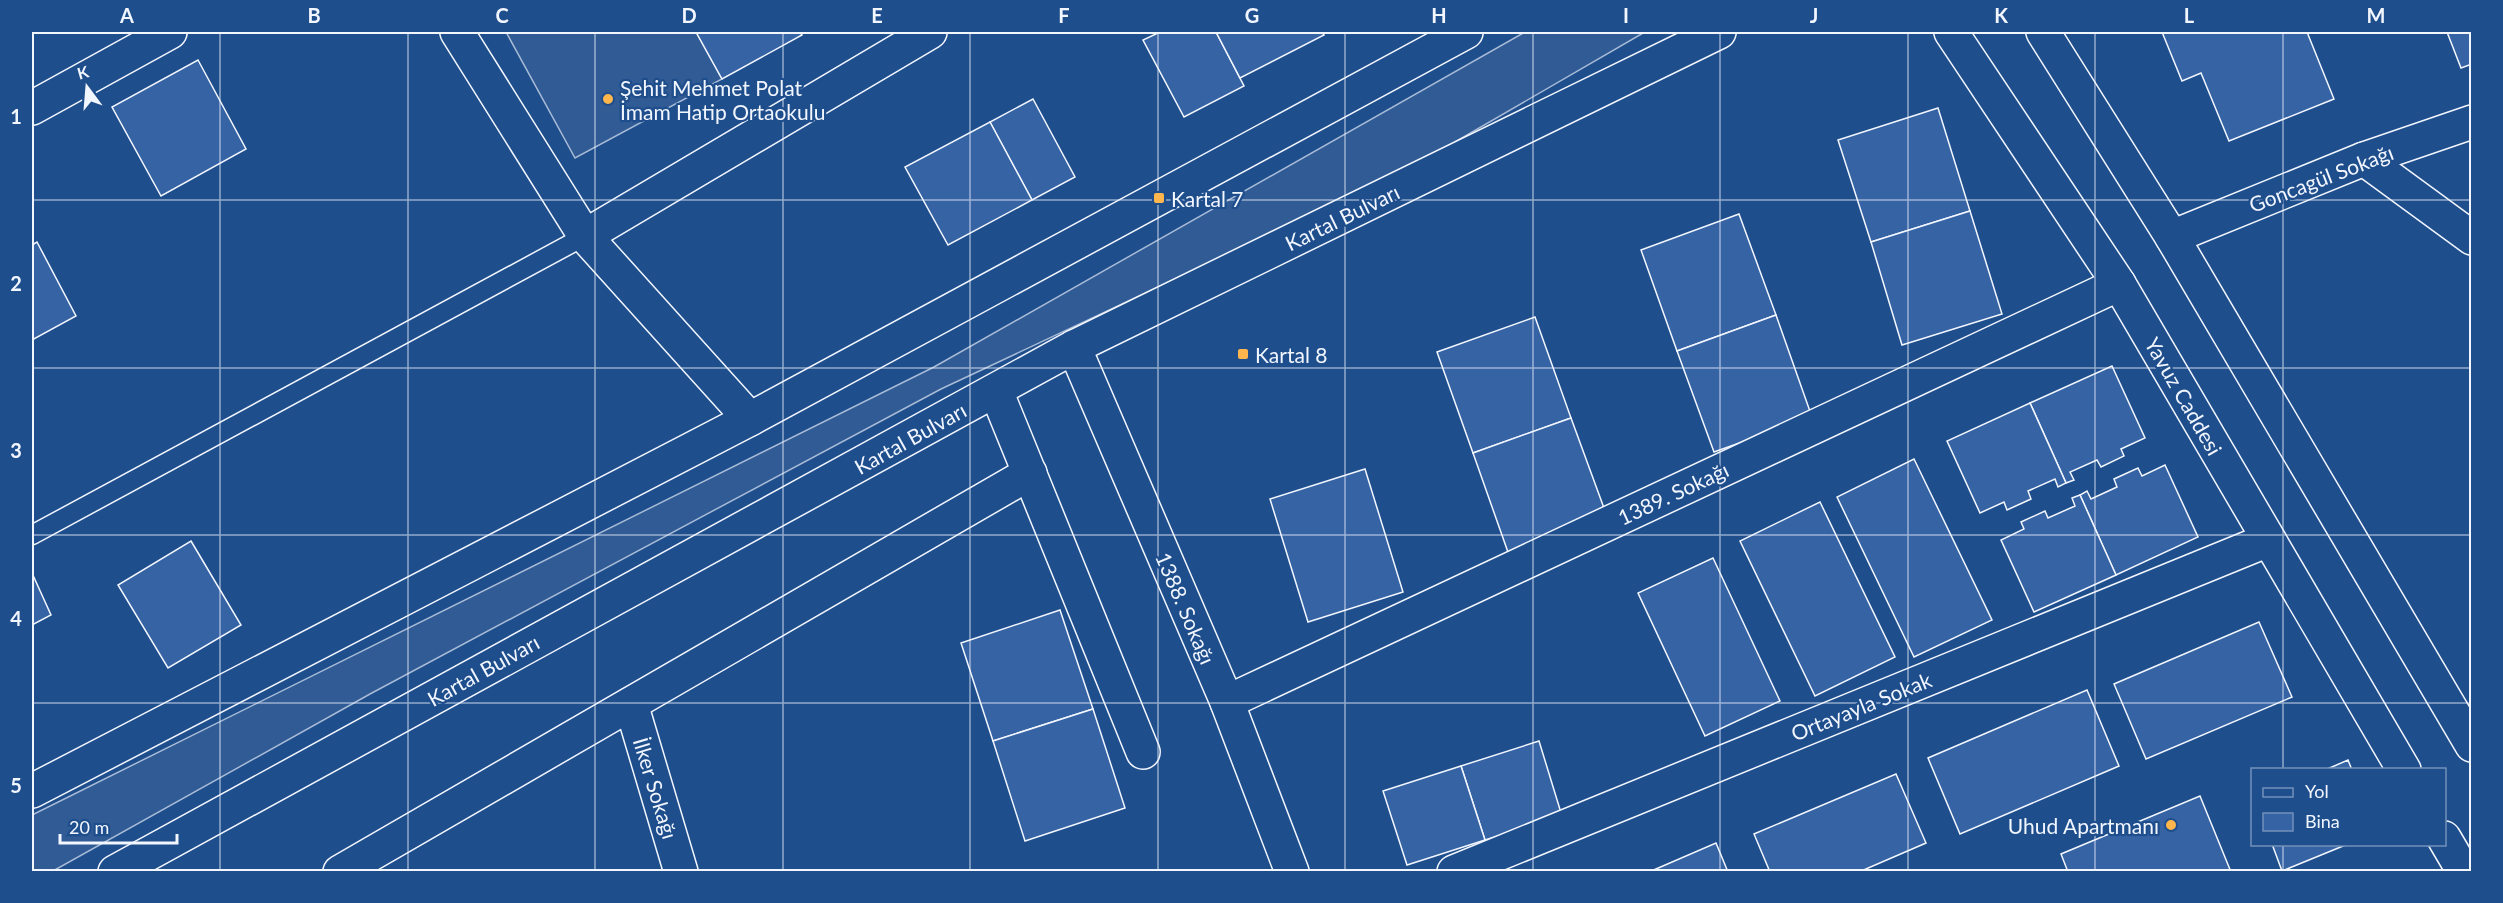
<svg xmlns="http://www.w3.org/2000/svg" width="2503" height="903" font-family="Lato,sans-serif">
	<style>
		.built { fill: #305b95; stroke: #a8bbd7; stroke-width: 1.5 }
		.building { fill: #3563a3; stroke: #f2f6ff; stroke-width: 1.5 }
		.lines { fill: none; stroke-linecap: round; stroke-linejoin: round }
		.lane-casing { stroke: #f2f6ff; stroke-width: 21 }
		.street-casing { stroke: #f2f6ff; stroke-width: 36 }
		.secondary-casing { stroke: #f2f6ff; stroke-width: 36 }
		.primary-casing { stroke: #f2f6ff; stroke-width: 36 }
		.lane { stroke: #1f4e8c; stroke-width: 18 }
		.street { stroke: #1f4e8c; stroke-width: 33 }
		.secondary { stroke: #1f4e8c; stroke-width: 33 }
		.primary { stroke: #1f4e8c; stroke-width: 33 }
		.grid { fill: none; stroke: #f2f6ff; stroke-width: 1.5; stroke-opacity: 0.55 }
		.poi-dot { fill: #ffb74d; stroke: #1f4e8c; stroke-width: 2 }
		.labels { text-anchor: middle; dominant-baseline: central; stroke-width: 4.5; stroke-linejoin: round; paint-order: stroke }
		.poi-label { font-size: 21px; fill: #f2f6ff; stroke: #1f4e8c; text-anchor: start }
		.street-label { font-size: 21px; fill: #f2f6ff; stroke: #1f4e8c }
		.neatline { fill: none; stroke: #f2f6ff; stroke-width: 2 }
		.grid-label { font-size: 20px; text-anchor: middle; font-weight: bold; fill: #f2f6ff }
	</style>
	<rect width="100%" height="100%" fill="#1f4e8c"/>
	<g class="built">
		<polygon points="506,32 696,32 722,79 575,158"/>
		<polygon points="1525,32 1645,32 1403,172 941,389 370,694 53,871 32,871 32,815 934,367"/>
	</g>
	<g class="building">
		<polygon points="696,32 800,32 802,35 722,79"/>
		<polygon points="1160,32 1216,32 1244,86 1184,117 1143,40"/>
		<polygon points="1216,32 1322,32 1324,35 1240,78"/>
		<polygon points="2162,32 2307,32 2334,99 2229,141 2201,73 2182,81"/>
		<polygon points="2447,32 2472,32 2472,64 2461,68"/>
		<polygon points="198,60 246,149 161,196 112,107"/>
		<polygon points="1033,99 1075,177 1032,200 990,122"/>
		<polygon points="1938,108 1970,211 1871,242 1838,140"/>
		<polygon points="990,122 1032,200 948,245 905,167"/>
		<polygon points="1970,211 2002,314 1902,345 1871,242"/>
		<polygon points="1739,214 1776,315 1677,351 1641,250"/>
		<polygon points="37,242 76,316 32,340 32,245"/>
		<polygon points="1776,315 1812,417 1714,452 1677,351"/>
		<polygon points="1535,317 1571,418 1473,453 1437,352"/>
		<polygon points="2112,366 2145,438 2121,449 2124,456 2101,467 2097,460 2070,472 2074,480 2066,483 2030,403"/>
		<polygon points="2030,403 2066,483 2058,487 2055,479 2028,491 2031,499 2007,510 2004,502 1980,513 1947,441"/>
		<polygon points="1571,418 1608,519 1509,555 1473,453"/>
		<polygon points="1914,459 1992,620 1914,657 1837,497"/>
		<polygon points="2165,465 2198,537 2116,575 2080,495 2087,491 2091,499 2117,487 2114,479 2138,468 2142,476"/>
		<polygon points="1365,469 1403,592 1308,622 1270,499"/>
		<polygon points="2080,495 2116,575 2034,612 2001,540 2024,529 2021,522 2045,511 2048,518 2075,506 2072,498"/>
		<polygon points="1820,502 1895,657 1815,696 1740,541"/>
		<polygon points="191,541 241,625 168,668 118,585"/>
		<polygon points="1713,558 1780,701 1705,736 1638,593"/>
		<polygon points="32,573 51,615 32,625"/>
		<polygon points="1060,610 1093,709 993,741 961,643"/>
		<polygon points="2259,622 2292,697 2146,759 2114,684"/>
		<polygon points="2087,690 2119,766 1960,834 1928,758"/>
		<polygon points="1093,709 1125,808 1025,841 993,741"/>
		<polygon points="1539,741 1562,816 1485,840 1461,766"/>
		<polygon points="2348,760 2352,770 2325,770"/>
		<polygon points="1461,766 1485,840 1407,865 1383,791"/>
		<polygon points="1896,774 1926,843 1859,872 1770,872 1754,834"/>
		<polygon points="2200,796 2231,872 2068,872 2061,854"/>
		<polygon points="1716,843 1728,872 1649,872"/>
		<polygon points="2272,844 2348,844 2282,871"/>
	</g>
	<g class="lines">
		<defs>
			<polyline id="lane" points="32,535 585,236"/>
			<g id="street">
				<polyline points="457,32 585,236 750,419"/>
				<polyline points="2364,159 2472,238"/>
				<polyline points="585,236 930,32"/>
				<polyline points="2172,237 2364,159 2472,122"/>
				<polyline points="1074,347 1227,702 1292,872"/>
				<polyline points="996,391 1143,752"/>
				<polyline points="1227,702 2119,284"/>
				<polyline points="631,704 681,872"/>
				<polyline points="340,872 1030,473"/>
				<polyline points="1454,872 2268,540"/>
			</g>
			<g id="secondary">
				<polyline points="1951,32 2119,284 2404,770"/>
				<polyline points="2043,32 2172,237 2472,745"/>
				<polyline points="32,108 170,32"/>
				<polyline points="2444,838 2464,872"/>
			</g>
			<g id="primary">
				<polyline points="32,791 750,419 1466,32"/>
				<polyline points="115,872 1074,347 1719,32"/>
			</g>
		</defs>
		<use href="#lane" class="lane-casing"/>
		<use href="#street" class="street-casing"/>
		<use href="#secondary" class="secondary-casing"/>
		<use href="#primary" class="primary-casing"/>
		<use href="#lane" class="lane"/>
		<use href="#street" class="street"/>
		<use href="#secondary" class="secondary"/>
		<use href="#primary" class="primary"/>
	</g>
	<path class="grid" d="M220,32V872M408,32V872M595,32V872M783,32V872M970,32V872M1158,32V872M1345,32V872M1533,32V872M1720,32V872M1908,32V872M2095,32V872M2283,32V770M32,200H2472M32,368H2472M32,535H2472M32,703H2472M2283,844V872"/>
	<g class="poi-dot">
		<circle cx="608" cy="99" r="6"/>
		<rect x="1153" y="192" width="12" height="12" rx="3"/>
		<rect x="1237" y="348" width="12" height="12" rx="3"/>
		<circle cx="2171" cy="825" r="6"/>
	</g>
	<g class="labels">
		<g class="poi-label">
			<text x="620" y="87">Şehit Mehmet Polat<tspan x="620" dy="24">İmam Hatip Ortaokulu</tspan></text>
			<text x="1171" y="198">Kartal 7</text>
			<text x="1255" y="354">Kartal 8</text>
			<text x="2159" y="825" text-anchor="end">Uhud Apartmanı</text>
		</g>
		<g class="street-label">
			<text transform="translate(2321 178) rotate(-21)">Goncagül Sokağı</text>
			<text transform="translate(1342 217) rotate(-26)">Kartal Bulvarı</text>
			<text transform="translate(2184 396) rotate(60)">Yavuz Caddesi</text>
			<text transform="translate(910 438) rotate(-29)">Kartal Bulvarı</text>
			<text transform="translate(1673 493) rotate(-25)">1389. Sokağı</text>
			<text transform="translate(1186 608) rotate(67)">1388. Sokağı</text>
			<text transform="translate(483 670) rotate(-29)">Kartal Bulvarı</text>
			<text transform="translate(1861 706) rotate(-22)">Ortayayla Sokak</text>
			<text transform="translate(656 788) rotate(73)">İlker Sokağı</text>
		</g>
	</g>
	<rect width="2503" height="903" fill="none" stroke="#1f4e8c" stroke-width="66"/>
	<rect x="2251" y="768" width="195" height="78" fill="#1f4e8c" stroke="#7391ba" stroke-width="1.5"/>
	<rect x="2263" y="788" width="30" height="9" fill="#1f4e8c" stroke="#7391ba" stroke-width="1.5"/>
	<text x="2305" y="798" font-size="18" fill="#f2f6ff">Yol</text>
	<rect x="2263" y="813" width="30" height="18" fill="#3563a3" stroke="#7391ba" stroke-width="1.5"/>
	<text x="2305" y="828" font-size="18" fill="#f2f6ff">Bina</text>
	<g transform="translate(87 87) rotate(344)" stroke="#1f4e8c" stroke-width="4.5" paint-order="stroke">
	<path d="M0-4.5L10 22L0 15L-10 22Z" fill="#f2f6ff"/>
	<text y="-9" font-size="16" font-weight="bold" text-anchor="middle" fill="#f2f6ff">K</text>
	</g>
	<path d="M60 834v9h117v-9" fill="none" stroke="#f2f6ff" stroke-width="3"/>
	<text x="69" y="834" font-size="18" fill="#f2f6ff" stroke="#1f4e8c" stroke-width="4.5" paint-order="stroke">20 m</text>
	<rect x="33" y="33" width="2437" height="837" class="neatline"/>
	<g class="grid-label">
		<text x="127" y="23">A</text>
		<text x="314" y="23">B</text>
		<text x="502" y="23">C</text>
		<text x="689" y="23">D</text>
		<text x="877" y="23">E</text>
		<text x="1064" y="23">F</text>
		<text x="1252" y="23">G</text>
		<text x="1439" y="23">H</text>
		<text x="1626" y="23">I</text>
		<text x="1814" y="23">J</text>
		<text x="2001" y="23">K</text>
		<text x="2189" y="23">L</text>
		<text x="2376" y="23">M</text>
		<text x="16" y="124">1</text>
		<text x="16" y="291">2</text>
		<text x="16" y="458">3</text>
		<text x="16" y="626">4</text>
		<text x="16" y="793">5</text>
	</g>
</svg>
